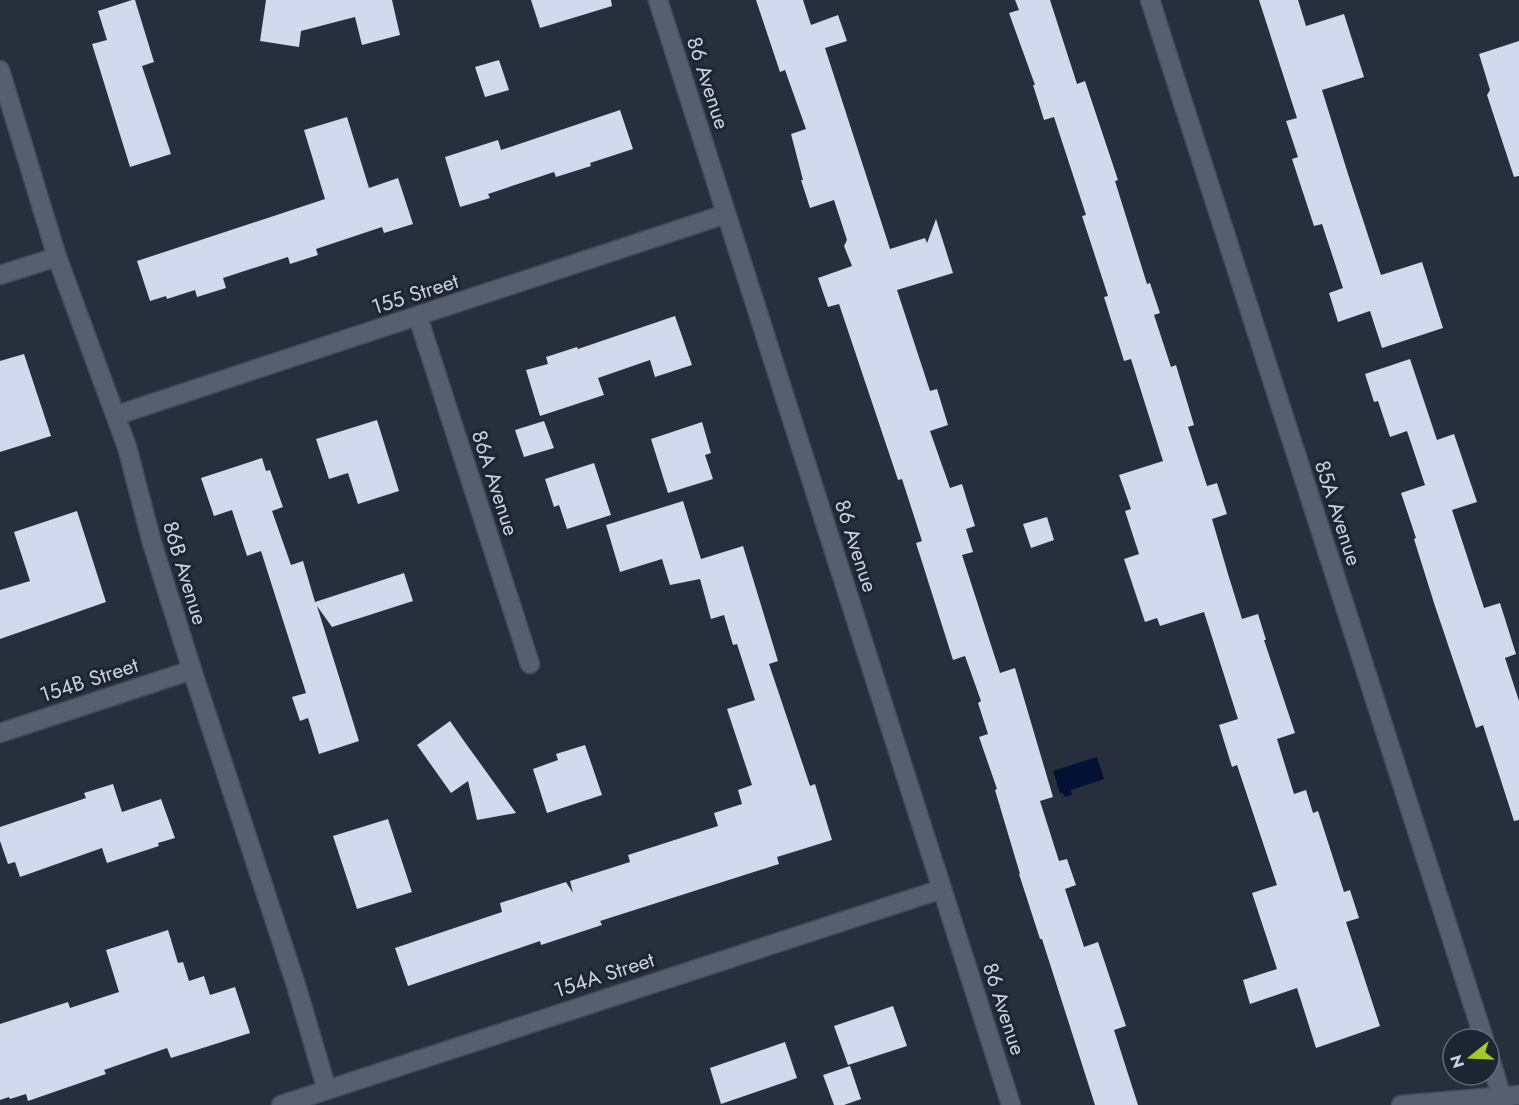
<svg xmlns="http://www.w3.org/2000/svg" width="1519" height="1105" font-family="Jost,sans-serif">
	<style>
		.water { fill: #031135 }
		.building { fill: #d0daec }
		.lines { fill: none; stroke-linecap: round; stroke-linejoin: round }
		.minor-casing { stroke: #454a57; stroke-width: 21 }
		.minor { stroke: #565f6f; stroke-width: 18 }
		.labels { text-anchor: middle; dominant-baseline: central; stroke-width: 6; stroke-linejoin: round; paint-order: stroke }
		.street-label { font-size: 21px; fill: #ccd1db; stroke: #1d2532 }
	</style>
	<rect width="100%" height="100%" fill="#272e3c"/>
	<polygon class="water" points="1097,757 1104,779 1071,790 1072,795 1064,797 1063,793 1060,793 1053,771"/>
	<g class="building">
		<polygon points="132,0 135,0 154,62 142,66 171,154 130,167 92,44 107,40 98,11"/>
		<polygon points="266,0 392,0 400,35 362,45 355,17 301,31 299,47 260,41"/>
		<polygon points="531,0 611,0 612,6 540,28"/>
		<polygon points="756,0 803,0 811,25 838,15 847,41 825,48 890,249 925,238 927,243 936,219 953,273 897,290 930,391 937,389 948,425 930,431 950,488 962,484 975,526 966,529 973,552 962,555 1000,673 1015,668 1053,797 1040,801 1059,861 1067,859 1076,885 1065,889 1084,947 1098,942 1126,1026 1114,1030 1138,1105 1095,1105 1042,939 1040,939 1019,874 1020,874 995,790 997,789 979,737 988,734 978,703 981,701 965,656 953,660 916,543 922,541 902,479 898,480 839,304 828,307 818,278 852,266 844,246 847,240 834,200 810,208 801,180 803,180 791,134 806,129 785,70 780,72"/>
		<polygon points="1015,0 1050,0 1077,84 1085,81 1118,180 1115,181 1147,284 1150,283 1160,313 1154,315 1171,367 1176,365 1194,425 1188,427 1207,486 1217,483 1227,514 1212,519 1228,574 1242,619 1258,614 1266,640 1264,640 1295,733 1277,739 1294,794 1306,790 1313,813 1318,811 1344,892 1350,890 1359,918 1346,922 1380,1026 1316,1048 1297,988 1250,1004 1243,980 1277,969 1252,893 1277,885 1237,765 1232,767 1219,725 1238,719 1204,612 1160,626 1157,618 1145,622 1124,559 1139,554 1125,511 1131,509 1119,475 1163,461 1131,359 1124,361 1104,297 1108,296 1082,216 1086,215 1054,117 1044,120 1033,85 1035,85 1009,13 1019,10"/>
		<polygon points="1259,0 1298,0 1306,26 1344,14 1364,77 1322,90 1348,174 1381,275 1422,262 1443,328 1382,348 1370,311 1338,322 1329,293 1343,288 1322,224 1314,226 1292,159 1298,157 1286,121 1297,118"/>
		<polygon points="1519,41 1519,176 1514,177 1487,95 1490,90 1479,54"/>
		<polygon points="499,60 509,90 485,97 475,67"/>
		<polygon points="620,110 633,149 590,163 591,166 556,177 554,172 488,194 490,198 460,207 445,157 498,140 501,150"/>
		<polygon points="347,117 369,188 398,178 413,224 384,233 382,227 316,249 318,255 290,264 288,257 223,278 226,288 197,297 195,290 167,299 166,296 150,301 137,261 325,199 304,130"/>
		<polygon points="675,316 692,365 655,377 650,360 598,378 604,395 540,416 526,370 548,364 546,357 577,347 578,349"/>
		<polygon points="24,354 51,436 0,452 0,361"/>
		<polygon points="1410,359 1437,440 1454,434 1477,502 1452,510 1484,608 1500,603 1516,654 1505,658 1519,701 1519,820 1514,821 1483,725 1476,728 1434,603 1414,539 1416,538 1401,493 1425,485 1407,431 1390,437 1378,401 1374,402 1365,374"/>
		<polygon points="377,420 399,491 358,504 348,473 329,479 316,439"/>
		<polygon points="544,421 554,448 524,457 515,430"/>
		<polygon points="702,422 711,453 705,455 713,479 668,493 651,439"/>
		<polygon points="262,458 266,471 270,470 283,507 272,511 291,565 303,561 315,602 404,573 413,601 332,627 317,606 359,741 319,754 308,718 300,721 292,697 306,693 261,551 247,556 232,510 214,516 201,478"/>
		<polygon points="594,463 611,515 567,529 559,505 554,507 545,479"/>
		<polygon points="683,501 701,559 743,546 778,661 769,664 810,786 815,784 832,840 777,857 779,864 600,921 602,925 541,945 540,941 408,986 395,948 502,912 500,903 566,882 573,893 570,881 630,862 628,855 718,826 714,813 742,804 738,790 752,785 727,709 755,700 737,644 733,645 724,615 711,619 700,579 670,585 662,559 620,572 606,525"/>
		<polygon points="77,511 106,602 0,639 0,590 30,581 14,532"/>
		<polygon points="1047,517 1054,540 1031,548 1023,524"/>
		<polygon points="450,721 464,741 516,813 477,820 468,781 451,793 417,745"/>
		<polygon points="585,745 602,795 547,813 533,769 558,760 556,754"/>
		<polygon points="113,784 122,812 161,799 175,838 158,843 159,846 107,863 102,848 20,877 15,862 8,864 0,841 0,827 86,798 84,793"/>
		<polygon points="388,819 412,892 357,909 333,836"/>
		<polygon points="168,930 178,963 183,962 189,981 204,976 210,995 235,987 250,1033 171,1058 167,1048 104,1070 106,1074 28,1101 26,1094 10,1099 9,1097 0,1100 0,1024 68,1002 70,1008 119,992 106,950"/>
		<polygon points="893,1006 907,1046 848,1065 834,1026"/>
		<polygon points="785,1042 797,1078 721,1104 710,1068"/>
		<polygon points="850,1066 861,1099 844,1105 834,1105 823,1075"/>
	</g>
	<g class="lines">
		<defs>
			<g id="minor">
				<polyline points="658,0 1011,1105"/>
				<polyline points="1150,0 1484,1039"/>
				<polyline points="0,70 57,257 127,447 152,543 192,670 296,985 327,1090"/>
				<polyline points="0,275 57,257"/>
				<polyline points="418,317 530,664"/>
				<polyline points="117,415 726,214"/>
				<polyline points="0,733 192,670"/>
				<polyline points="1489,1055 1504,1105"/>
				<polyline points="281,1105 942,889"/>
				<polyline points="1401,1105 1519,1095"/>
			</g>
		</defs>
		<use href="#minor" class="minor-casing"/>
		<use href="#minor" class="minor"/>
	</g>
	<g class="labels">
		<g class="street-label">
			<text transform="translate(708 83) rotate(72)">86 Avenue</text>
			<text transform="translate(415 294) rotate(-18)">155 Street</text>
			<text transform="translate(495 483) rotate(72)">86A Avenue</text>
			<text transform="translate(1338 513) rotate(72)">85A Avenue</text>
			<text transform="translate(856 546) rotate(72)">86 Avenue</text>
			<text transform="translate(185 573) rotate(73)">86B Avenue</text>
			<text transform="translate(89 680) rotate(-18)">154B Street</text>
			<text transform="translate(604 975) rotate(-18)">154A Street</text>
			<text transform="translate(1004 1009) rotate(72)">86 Avenue</text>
		</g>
	</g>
	<g transform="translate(1471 1057) rotate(252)"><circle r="28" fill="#1d2532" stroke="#636a76" stroke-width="1.5"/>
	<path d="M0-4.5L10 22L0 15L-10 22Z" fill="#a2c928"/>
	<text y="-9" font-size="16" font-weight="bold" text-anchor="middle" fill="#ccd1db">N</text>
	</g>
</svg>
